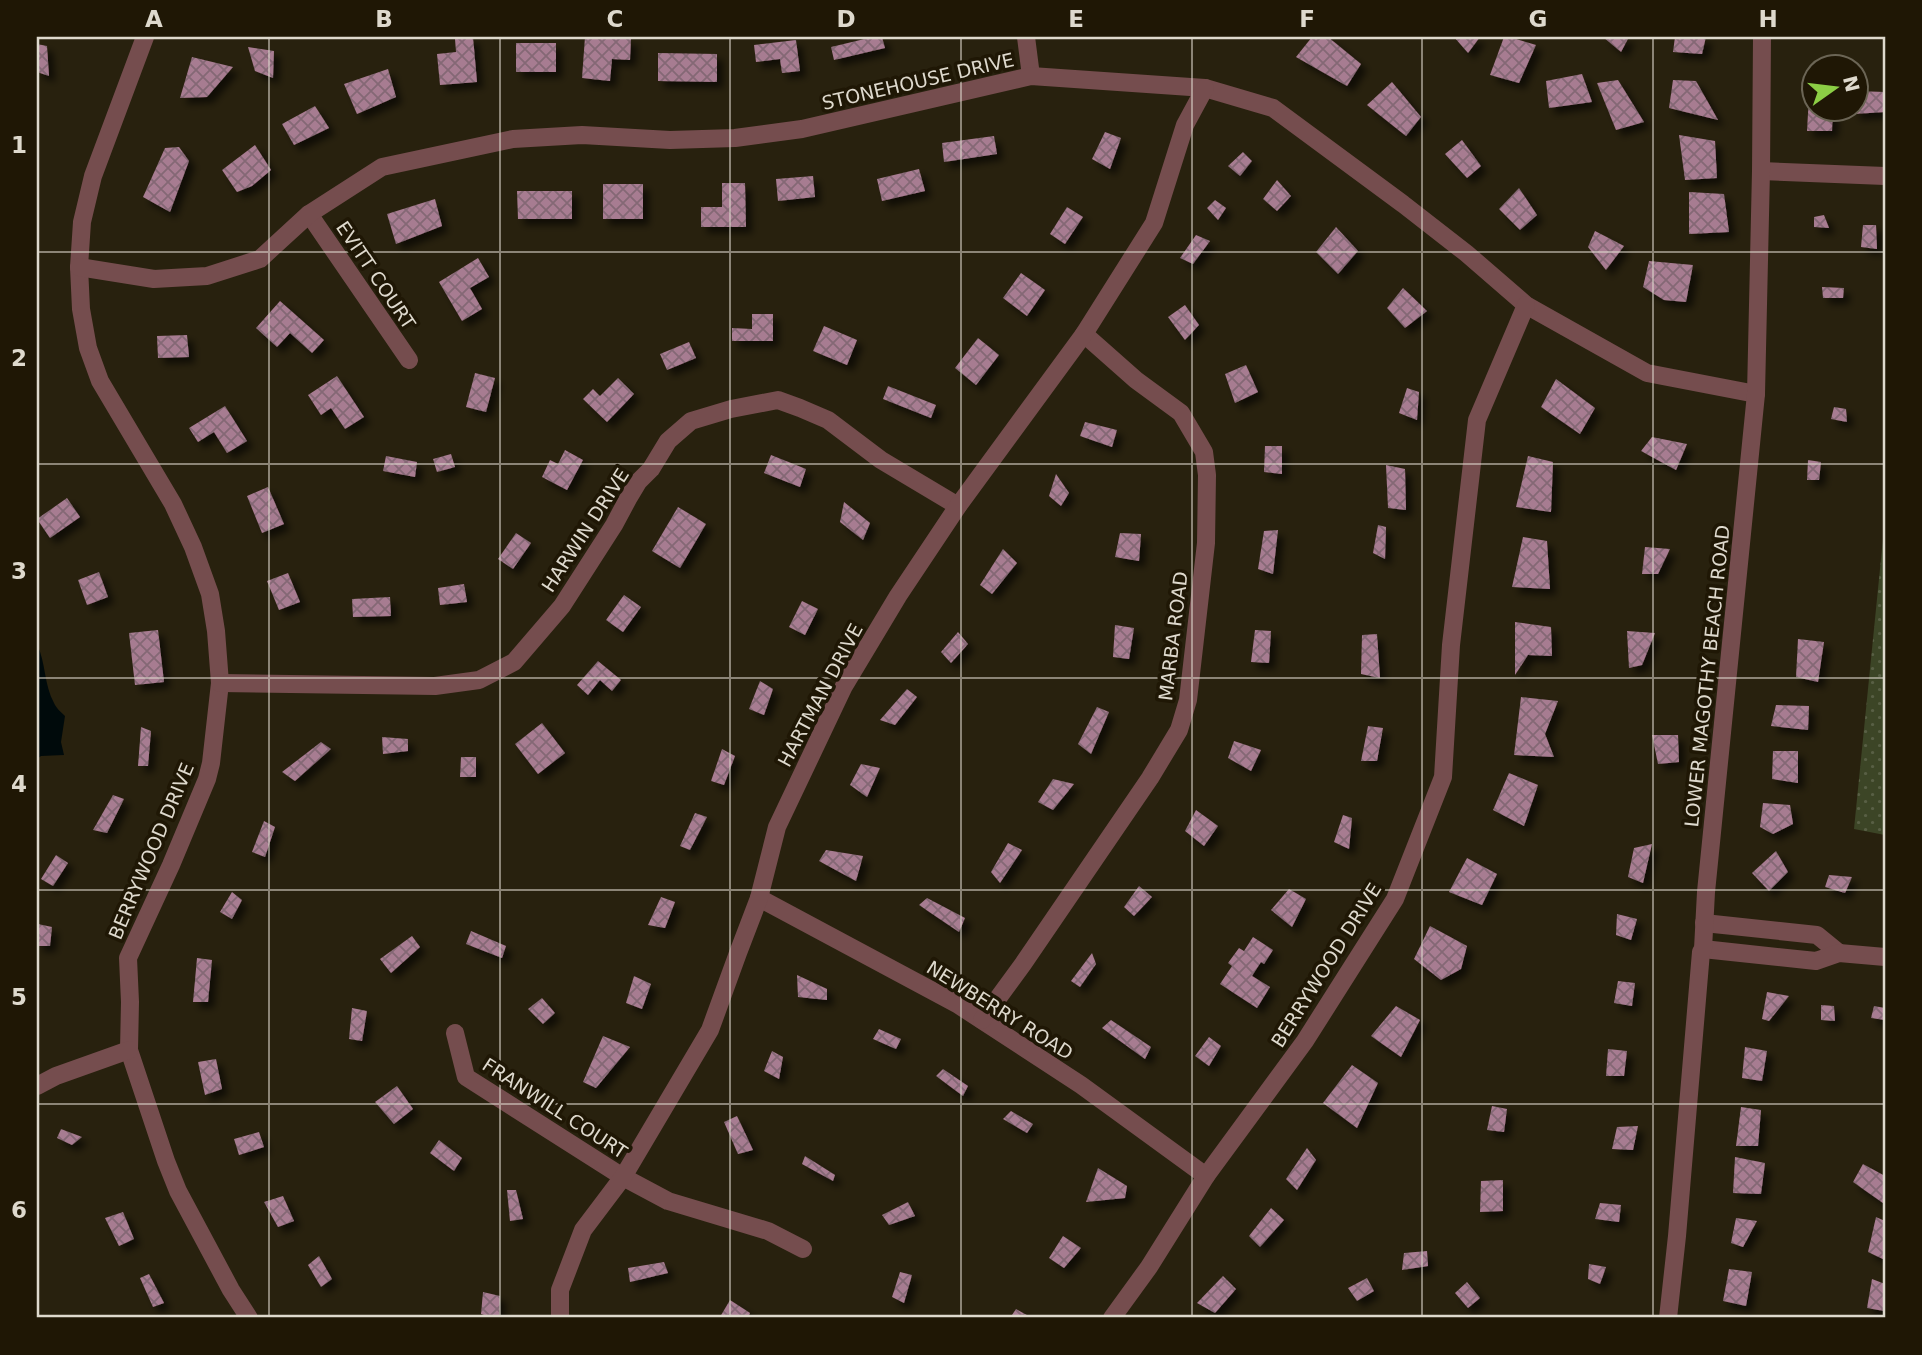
<svg xmlns="http://www.w3.org/2000/svg" width="1922" height="1355" font-family="'DejaVu Sans',sans-serif">
	<style>
		.park { fill: url(#park-dots) }
		.water { fill: #000a0b }
		.building { fill: url(#building-cross-hatch); filter: url(#shadow) }
		.lines { fill: none; stroke-linecap: round; stroke-linejoin: round }
		.minor { stroke: #754d4e; stroke-width: 18 }
		.grid { fill: none; stroke: #ded9cd; stroke-width: 2; stroke-opacity: 0.55 }
		.labels { text-anchor: middle; dominant-baseline: central; stroke-width: 7; stroke-linejoin: round; paint-order: stroke }
		.street-label { font-size: 19px; fill: #ded9cd; stroke: #1f1705 }
		.neatline { fill: none; stroke: #ded9cd; stroke-width: 2.5 }
		.grid-label { font-size: 23px; text-anchor: middle; font-weight: bold; fill: #ded9cd }
	</style>
	<defs>
		<pattern id="park-dots" width="8" height="8" patternUnits="userSpaceOnUse" patternTransform="scale(1.75)"><rect width="8" height="8" fill="#3c4526"/><path d="M2 2h.1M6 6h.1" fill="none" stroke="#585f44" stroke-width="1.8" stroke-linecap="round"/></pattern>
		<pattern id="building-cross-hatch" width="8" height="8" patternUnits="userSpaceOnUse" patternTransform="scale(1.75)"><rect width="8" height="8" fill="#a77c91"/><path d="M0 0l8 8M0 8l8-8" fill="none" stroke="#846774"/></pattern>
		<filter id="shadow"><feDropShadow dx="6" dy="6" stdDeviation="3.5" flood-color="#0009"/></filter>
	</defs>
	<rect width="100%" height="100%" fill="#28210e"/>
	<polygon class="park" points="1885,519 1885,835 1854,829"/>
	<path class="water" d="M37,644C46,663 44,685 54,703C56,708 61,712 65,716L61,742L64,755L41,756L37,759Z"/>
	<g class="building">
		<polygon points="473,37 477,82 440,85 437,54 456,52 455,39"/>
		<polygon points="585,37 631,39 630,60 612,59 610,81 582,78"/>
		<polygon points="873,37 882,37 885,48 834,60 831,47"/>
		<polygon points="1312,37 1328,37 1361,64 1347,86 1296,57"/>
		<polygon points="1454,37 1480,37 1468,53"/>
		<polygon points="1504,37 1509,37 1536,45 1519,83 1490,75"/>
		<polygon points="1603,37 1629,37 1621,52"/>
		<polygon points="1675,37 1706,37 1702,54 1673,52"/>
		<polygon points="796,40 800,71 782,73 780,59 756,62 754,45"/>
		<rect x="516" y="43" width="40" height="29"/>
		<polygon points="37,44 47,46 49,76 37,72"/>
		<polygon points="248,47 274,51 273,78 255,71"/>
		<polygon points="658,53 717,54 717,82 658,81"/>
		<polygon points="192,57 233,67 207,97 180,98"/>
		<polygon points="388,69 396,97 357,114 344,84"/>
		<polygon points="1582,74 1592,102 1549,108 1546,81"/>
		<polygon points="1618,80 1644,122 1616,130 1597,83"/>
		<polygon points="1673,80 1696,81 1718,120 1669,108"/>
		<polygon points="1392,82 1421,117 1406,136 1367,105"/>
		<polygon points="1856,91 1885,92 1885,112 1854,114"/>
		<polygon points="1809,95 1814,96 1814,108 1833,108 1832,131 1807,131"/>
		<polygon points="315,106 329,128 294,145 282,124"/>
		<polygon points="1105,132 1121,138 1110,169 1092,159"/>
		<polygon points="1679,135 1715,141 1717,178 1685,180"/>
		<polygon points="994,136 997,154 944,162 942,143"/>
		<polygon points="1462,140 1481,166 1467,178 1445,154"/>
		<polygon points="255,145 271,170 252,186 237,192 222,170"/>
		<polygon points="179,147 189,161 170,212 143,197 165,148"/>
		<polygon points="1243,152 1252,161 1240,176 1228,166"/>
		<polygon points="919,169 925,191 882,201 877,179"/>
		<polygon points="813,176 815,197 778,201 776,179"/>
		<polygon points="1277,180 1291,196 1277,211 1263,199"/>
		<polygon points="722,183 745,183 746,227 701,227 701,207 722,207"/>
		<rect x="603" y="184" width="40" height="35"/>
		<polygon points="1519,188 1537,215 1520,230 1499,209"/>
		<polygon points="517,191 572,191 572,219 518,219"/>
		<polygon points="1689,192 1724,194 1729,232 1689,234"/>
		<polygon points="435,199 442,226 396,244 387,214"/>
		<polygon points="1215,200 1226,208 1218,220 1207,208"/>
		<polygon points="1067,207 1083,217 1065,244 1050,234"/>
		<polygon points="1824,215 1829,228 1814,227 1814,217"/>
		<polygon points="1863,225 1876,225 1877,249 1861,247"/>
		<polygon points="1336,227 1358,251 1338,274 1316,252"/>
		<polygon points="1595,231 1624,246 1606,270 1588,247"/>
		<polygon points="1196,235 1210,241 1193,264 1180,258"/>
		<polygon points="478,258 489,277 470,288 482,309 462,321 439,282"/>
		<polygon points="1649,261 1693,265 1686,302 1664,300 1643,287"/>
		<polygon points="1021,273 1045,290 1027,316 1003,298"/>
		<polygon points="1822,287 1844,288 1843,298 1823,298"/>
		<polygon points="1403,288 1427,311 1405,328 1387,308"/>
		<polygon points="280,301 324,340 312,353 290,333 277,347 256,328"/>
		<polygon points="1185,305 1199,325 1185,340 1168,317"/>
		<polygon points="752,314 773,314 773,341 732,341 732,328 752,329"/>
		<polygon points="824,326 857,340 847,365 813,351"/>
		<polygon points="187,335 189,357 158,358 157,336"/>
		<polygon points="978,338 999,355 976,385 955,368"/>
		<polygon points="689,342 696,358 667,370 660,354"/>
		<polygon points="1246,365 1258,392 1235,403 1225,374"/>
		<polygon points="475,373 495,378 486,412 466,407"/>
		<polygon points="337,376 364,417 345,429 331,408 321,415 308,395"/>
		<polygon points="618,378 634,394 607,422 583,399 593,389 600,396"/>
		<polygon points="1556,379 1595,408 1580,434 1541,407"/>
		<polygon points="888,386 936,405 931,418 883,399"/>
		<polygon points="1407,388 1419,392 1417,420 1399,413"/>
		<polygon points="225,406 247,441 227,453 214,432 198,442 189,428"/>
		<polygon points="1834,407 1846,409 1847,422 1831,419"/>
		<polygon points="1085,422 1117,430 1112,447 1080,436"/>
		<polygon points="1652,437 1687,444 1676,470 1641,451"/>
		<polygon points="1265,446 1282,446 1282,474 1264,472"/>
		<polygon points="565,450 583,460 567,490 542,477 550,460 558,464"/>
		<polygon points="451,454 455,467 437,472 433,459"/>
		<polygon points="771,455 806,469 800,487 764,473"/>
		<polygon points="386,456 417,462 415,477 383,471"/>
		<polygon points="1528,456 1553,462 1551,512 1516,507"/>
		<polygon points="1808,460 1821,462 1819,480 1807,480"/>
		<polygon points="1386,465 1405,469 1406,510 1388,508"/>
		<polygon points="1056,474 1069,493 1061,506 1049,496"/>
		<polygon points="268,487 284,524 262,533 247,496"/>
		<polygon points="67,498 80,517 50,538 37,519"/>
		<polygon points="844,502 870,523 863,540 840,522"/>
		<polygon points="678,507 706,524 680,568 652,551"/>
		<polygon points="1378,525 1386,527 1385,559 1373,553"/>
		<polygon points="1278,530 1273,574 1258,569 1264,531"/>
		<polygon points="516,533 531,543 513,569 498,559"/>
		<polygon points="1120,533 1141,534 1139,561 1115,557"/>
		<polygon points="1523,537 1547,541 1550,589 1512,587"/>
		<polygon points="1645,547 1670,549 1658,574 1642,574"/>
		<polygon points="1003,549 1017,563 992,594 980,585"/>
		<polygon points="99,572 108,597 87,605 78,580"/>
		<polygon points="288,573 300,602 279,610 267,581"/>
		<polygon points="464,584 467,602 440,605 438,588"/>
		<polygon points="624,595 641,607 623,632 606,620"/>
		<polygon points="390,597 391,616 353,617 352,599"/>
		<polygon points="802,601 818,609 805,635 789,627"/>
		<polygon points="1515,622 1551,627 1552,656 1528,655 1515,675"/>
		<polygon points="1115,625 1134,628 1129,659 1113,657"/>
		<polygon points="158,630 164,682 135,685 129,633"/>
		<polygon points="1255,630 1271,631 1269,663 1251,662"/>
		<polygon points="1627,631 1655,633 1642,665 1629,668"/>
		<polygon points="958,632 968,644 951,663 941,652"/>
		<polygon points="1377,634 1380,678 1361,674 1362,635"/>
		<polygon points="1798,639 1824,642 1818,682 1796,677"/>
		<polygon points="598,661 621,680 612,691 600,680 588,695 577,685"/>
		<polygon points="760,681 773,689 764,715 749,709"/>
		<polygon points="907,689 917,697 895,725 880,720"/>
		<polygon points="1521,697 1558,701 1545,734 1554,757 1514,755"/>
		<polygon points="1776,705 1809,706 1808,730 1771,726"/>
		<polygon points="1097,707 1109,712 1091,754 1078,744"/>
		<polygon points="542,723 565,753 538,774 515,744"/>
		<polygon points="1368,726 1383,728 1377,761 1361,761"/>
		<polygon points="141,727 151,731 148,766 138,766"/>
		<polygon points="1652,735 1678,735 1679,762 1658,764"/>
		<polygon points="382,737 408,739 408,751 383,754"/>
		<polygon points="1234,741 1261,750 1251,771 1228,758"/>
		<polygon points="321,742 331,749 295,781 282,772"/>
		<polygon points="722,749 735,756 724,785 711,781"/>
		<polygon points="1773,751 1798,751 1798,783 1772,779"/>
		<polygon points="461,757 476,757 476,777 460,777"/>
		<polygon points="861,764 880,768 867,797 850,785"/>
		<polygon points="1509,773 1538,785 1524,826 1493,810"/>
		<polygon points="1053,779 1074,784 1053,810 1038,802"/>
		<polygon points="113,795 124,799 107,833 93,830"/>
		<polygon points="1763,803 1790,805 1793,824 1773,834 1760,827"/>
		<polygon points="1196,810 1218,826 1204,846 1185,831"/>
		<polygon points="695,813 707,817 690,850 680,846"/>
		<polygon points="1343,815 1352,818 1349,849 1334,842"/>
		<polygon points="264,821 275,827 265,857 252,852"/>
		<polygon points="1008,843 1022,850 1000,883 991,872"/>
		<polygon points="1652,844 1643,883 1628,877 1634,848"/>
		<polygon points="826,850 863,856 856,881 819,861"/>
		<polygon points="1776,851 1788,872 1769,891 1752,873"/>
		<polygon points="56,855 68,863 53,886 41,879"/>
		<polygon points="1467,858 1497,874 1482,905 1449,892"/>
		<polygon points="1829,875 1852,877 1845,893 1825,887"/>
		<polygon points="1139,886 1152,897 1134,916 1124,907"/>
		<polygon points="1289,889 1306,899 1292,927 1271,910"/>
		<polygon points="232,892 242,900 232,919 220,912"/>
		<polygon points="661,897 675,902 665,928 648,925"/>
		<polygon points="927,898 965,918 959,932 919,905"/>
		<polygon points="1617,914 1637,919 1631,940 1616,935"/>
		<polygon points="38,924 52,927 50,946 37,946"/>
		<polygon points="1430,926 1467,946 1461,969 1441,980 1414,959"/>
		<polygon points="471,931 506,946 502,958 466,944"/>
		<polygon points="412,936 420,947 391,973 380,959"/>
		<polygon points="1253,937 1273,950 1264,964 1261,962 1252,976 1270,987 1257,1008 1220,984 1232,966 1228,963 1239,948 1244,951"/>
		<polygon points="1092,953 1096,964 1080,987 1071,981"/>
		<polygon points="197,958 212,960 208,1002 193,1002"/>
		<polygon points="797,975 827,989 827,1000 798,997"/>
		<polygon points="634,976 651,984 642,1009 626,1003"/>
		<polygon points="1618,981 1635,983 1632,1006 1614,1003"/>
		<polygon points="1767,992 1789,996 1769,1021 1762,1019"/>
		<polygon points="542,998 555,1013 543,1024 528,1009"/>
		<polygon points="1821,1005 1834,1006 1835,1021 1821,1020"/>
		<polygon points="1396,1006 1420,1020 1401,1057 1371,1036"/>
		<polygon points="1874,1006 1885,1008 1885,1020 1871,1018"/>
		<polygon points="352,1008 367,1011 362,1041 349,1039"/>
		<polygon points="1111,1020 1151,1047 1145,1059 1102,1028"/>
		<polygon points="879,1029 901,1039 896,1049 873,1039"/>
		<polygon points="603,1036 630,1047 596,1088 583,1082"/>
		<polygon points="1209,1037 1221,1046 1209,1066 1195,1056"/>
		<polygon points="1745,1047 1767,1051 1762,1081 1742,1078"/>
		<polygon points="1608,1049 1627,1051 1624,1076 1606,1076"/>
		<polygon points="772,1051 783,1057 779,1079 764,1071"/>
		<polygon points="216,1059 222,1089 205,1095 198,1062"/>
		<polygon points="1352,1065 1378,1083 1357,1128 1323,1103"/>
		<polygon points="943,1069 968,1086 963,1096 936,1076"/>
		<polygon points="397,1086 413,1109 394,1124 375,1102"/>
		<polygon points="1492,1106 1507,1109 1504,1132 1487,1130"/>
		<polygon points="1741,1107 1761,1110 1758,1146 1736,1146"/>
		<polygon points="1011,1111 1033,1124 1027,1133 1003,1119"/>
		<polygon points="737,1116 753,1150 738,1154 724,1122"/>
		<polygon points="1638,1126 1633,1150 1612,1149 1617,1127"/>
		<polygon points="61,1129 82,1137 72,1145 57,1138"/>
		<polygon points="259,1132 264,1147 239,1155 234,1139"/>
		<polygon points="439,1140 462,1158 454,1171 430,1153"/>
		<polygon points="1307,1148 1316,1160 1297,1190 1286,1179"/>
		<polygon points="805,1156 835,1175 833,1181 802,1164"/>
		<polygon points="1735,1157 1765,1163 1761,1194 1733,1193"/>
		<polygon points="1863,1164 1885,1176 1885,1197 1883,1203 1853,1182"/>
		<polygon points="1098,1168 1127,1186 1125,1198 1086,1202"/>
		<polygon points="1503,1180 1503,1211 1480,1212 1481,1181"/>
		<polygon points="507,1190 516,1190 523,1219 510,1221"/>
		<polygon points="283,1196 294,1221 278,1227 264,1202"/>
		<polygon points="908,1202 915,1216 889,1225 882,1215"/>
		<polygon points="1600,1203 1621,1205 1619,1222 1595,1219"/>
		<polygon points="1271,1208 1284,1220 1260,1247 1249,1236"/>
		<polygon points="123,1212 134,1239 119,1246 105,1218"/>
		<polygon points="1876,1217 1885,1221 1885,1260 1868,1252"/>
		<polygon points="1736,1218 1757,1221 1743,1247 1731,1243"/>
		<polygon points="1063,1236 1081,1248 1064,1268 1049,1258"/>
		<polygon points="1427,1251 1428,1266 1402,1270 1404,1253"/>
		<polygon points="319,1256 332,1279 321,1287 308,1265"/>
		<polygon points="664,1262 668,1273 630,1282 628,1268"/>
		<polygon points="1589,1264 1606,1267 1600,1284 1588,1279"/>
		<polygon points="1729,1269 1752,1272 1746,1306 1723,1301"/>
		<polygon points="900,1272 912,1275 904,1303 892,1297"/>
		<polygon points="149,1274 164,1303 153,1307 140,1278"/>
		<polygon points="1223,1276 1236,1289 1215,1313 1197,1303"/>
		<polygon points="1367,1278 1374,1291 1357,1301 1348,1288"/>
		<polygon points="1872,1279 1885,1284 1884,1311 1867,1308"/>
		<polygon points="1467,1282 1480,1298 1468,1308 1455,1293"/>
		<polygon points="483,1292 500,1296 499,1318 493,1318 481,1314"/>
		<polygon points="730,1300 750,1313 748,1318 722,1318 720,1317"/>
		<polygon points="1016,1309 1032,1318 1010,1318"/>
	</g>
	<g class="lines">
		<g class="minor">
			<polyline points="145,37 93,176 82,222 79,267 81,309 88,348 100,381 173,504 193,547 210,594 216,631 220,683 211,763 207,779 171,865 128,958 130,1002 129,1050 166,1161 178,1191 231,1290 249,1318"/>
			<polyline points="1026,37 1031,76"/>
			<polyline points="1761,171 1885,176"/>
			<polyline points="309,214 409,360"/>
			<polyline points="79,267 154,279 207,276 260,259 309,214 382,167 513,139 582,135 670,140 735,138 802,129 1031,76 1205,88 1273,108 1403,204 1466,253 1526,305 1647,373 1756,394"/>
			<polyline points="220,683 435,686 479,680 514,662 562,606 614,525 629,497 638,482 651,469 668,441 691,421 731,409 778,400 800,408 828,420 881,460 958,506"/>
			<polyline points="759,898 957,1004 1081,1085 1206,1176"/>
			<polyline points="1704,923 1817,935 1839,953"/>
			<polyline points="1703,949 1816,961 1839,953 1885,957"/>
			<polyline points="982,1020 1023,964 1150,778 1179,730 1188,700 1206,543 1207,475 1204,452 1181,413 1136,380 1084,334"/>
			<polyline points="455,1033 466,1077 623,1177 668,1201 768,1231 803,1249"/>
			<polyline points="37,1086 56,1076 129,1050"/>
			<polyline points="560,1318 560,1290 583,1230 623,1177 710,1030 738,953 759,898 777,827 844,686 898,596 958,506 1084,334 1154,223 1185,125 1205,88"/>
			<polyline points="1112,1318 1149,1267 1206,1176 1305,1041 1395,899 1443,777 1451,645 1477,420 1526,305"/>
			<polyline points="1668,1318 1677,1236 1701,952 1703,949 1706,892 1756,394 1761,171 1762,37"/>
		</g>
	</g>
	<path class="grid" d="M269,37V1318M500,37V1318M730,37V1318M961,37V1318M1192,37V1318M1422,37V1318M1653,37V1318M37,252H1885M37,464H1885M37,678H1885M37,890H1885M37,1104H1885"/>
	<g class="labels">
		<g class="street-label">
			<text transform="translate(918 81) rotate(-13)">STONEHOUSE DRIVE</text>
			<text transform="translate(376 275) rotate(56)">EVITT COURT</text>
			<text transform="translate(585 530) rotate(-57)">HARWIN DRIVE</text>
			<text transform="translate(1173 636) rotate(-83)">MARBA ROAD</text>
			<text transform="translate(1707 676) rotate(-84)">LOWER MAGOTHY BEACH ROAD</text>
			<text transform="translate(820 695) rotate(-62)">HARTMAN DRIVE</text>
			<text transform="translate(151 851) rotate(-67)">BERRYWOOD DRIVE</text>
			<text transform="translate(1326 965) rotate(-58)">BERRYWOOD DRIVE</text>
			<text transform="translate(1000 1010) rotate(32)">NEWBERRY ROAD</text>
			<text transform="translate(555 1108) rotate(33)">FRANWILL COURT</text>
		</g>
	</g>
	<rect width="1922" height="1355" fill="none" stroke="#1f1705" stroke-width="77"/>
	<g transform="translate(1835 88) rotate(76)"><circle r="33" fill="#1f1705" stroke="#6b6555" stroke-width="2"/>
	<path d="M0-5L12 26L0 18L-12 26Z" fill="#8cce45"/>
	<text y="-10" font-size="19" font-weight="bold" text-anchor="middle" fill="#ded9cd">N</text>
	</g>
	<rect x="38" y="38" width="1846" height="1278" class="neatline"/>
	<g class="grid-label">
		<text x="154" y="27">A</text>
		<text x="384" y="27">B</text>
		<text x="615" y="27">C</text>
		<text x="846" y="27">D</text>
		<text x="1076" y="27">E</text>
		<text x="1307" y="27">F</text>
		<text x="1538" y="27">G</text>
		<text x="1768" y="27">H</text>
		<text x="19" y="153">1</text>
		<text x="19" y="366">2</text>
		<text x="19" y="579">3</text>
		<text x="19" y="792">4</text>
		<text x="19" y="1005">5</text>
		<text x="19" y="1218">6</text>
	</g>
</svg>
